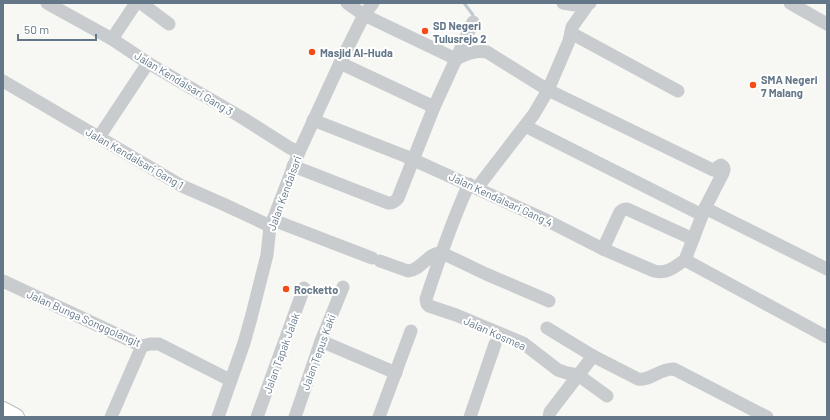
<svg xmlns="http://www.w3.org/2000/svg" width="830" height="420" font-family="Barlow,sans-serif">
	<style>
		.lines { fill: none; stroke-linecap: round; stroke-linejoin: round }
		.stream { stroke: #bfcbd0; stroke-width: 3 }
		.major-casing { stroke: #b9bdc1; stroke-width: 18 }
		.minor { stroke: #c9cccf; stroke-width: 13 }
		.major { stroke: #fff; stroke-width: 16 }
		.poi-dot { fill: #f44b17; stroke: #fff; stroke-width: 1.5 }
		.labels { text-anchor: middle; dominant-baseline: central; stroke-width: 4; stroke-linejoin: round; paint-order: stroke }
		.poi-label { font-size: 11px; font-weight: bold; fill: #637788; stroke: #fff; text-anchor: start }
		.street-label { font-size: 11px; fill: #637788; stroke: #fff }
	</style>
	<rect width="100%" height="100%" fill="#f7f7f3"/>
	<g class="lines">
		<polyline class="stream" points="464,3 473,15"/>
		<defs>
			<polyline id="major" points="3,410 16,417"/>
		</defs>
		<use href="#major" class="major-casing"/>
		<g class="minor">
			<polyline points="47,3 112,39 148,63 241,117 290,148 299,152"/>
			<polyline points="141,3 169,24"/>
			<path d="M347,3L364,15L456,59C466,54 475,50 487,52L548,90L713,170L721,165C724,167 725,169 723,173L705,208L685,260"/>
			<polyline points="563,3 575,5 590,3"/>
			<polyline points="790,3 827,24"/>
			<polyline points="571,33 678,91"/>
			<polyline points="112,39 136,3"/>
			<polyline points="340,63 434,107"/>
			<polyline points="3,81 182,186 223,204 270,226"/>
			<path d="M313,120L405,156L546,220L603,249L654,271C668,274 674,267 685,260"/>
			<polyline points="525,126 702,215"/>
			<polyline points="99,137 148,63"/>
			<path d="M293,166L388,203C393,203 395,202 398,198L434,107L473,22"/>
			<path d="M469,184C452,221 439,260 426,299L427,304L429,306L456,315L523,343L558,370L567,373L578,375L607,396"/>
			<polyline points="477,188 534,114 548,90 569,41 572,27 589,3"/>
			<polyline points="705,208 827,269"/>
			<polyline points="273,220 372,258"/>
			<path d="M603,249L620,212C622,210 624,209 627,209L693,239"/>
			<polyline points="685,260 827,337"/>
			<path d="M380,261L408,271C422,270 428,252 442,253L486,274L549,301"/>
			<polyline points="3,281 142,346 150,344 159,344 230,380"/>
			<path d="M547,328L593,356L638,379C651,381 660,368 674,369L767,417"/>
			<polyline points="321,341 396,373"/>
			<polyline points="111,417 142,346"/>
			<polyline points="218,417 244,343 251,318 267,255 270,226 273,220 299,152 340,63 364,15 373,3"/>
			<polyline points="257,417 304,288"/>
			<polyline points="295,417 321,341 343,287"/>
			<polyline points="379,417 411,331"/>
			<polyline points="470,417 495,344"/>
			<polyline points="549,417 550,412 593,356"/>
		</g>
		<use href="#major" class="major"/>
	</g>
	<g class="poi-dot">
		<circle cx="425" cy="31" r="4"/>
		<circle cx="312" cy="52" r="4"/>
		<circle cx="753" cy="85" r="4"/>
		<circle cx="286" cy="289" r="4"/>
	</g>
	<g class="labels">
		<g class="poi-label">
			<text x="433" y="25">SD Negeri<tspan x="433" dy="13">Tulusrejo 2</tspan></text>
			<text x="320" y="52">Masjid Al-Huda</text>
			<text x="761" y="79">SMA Negeri<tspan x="761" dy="13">7 Malang</tspan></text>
			<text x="294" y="289">Rocketto</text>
		</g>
		<g class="street-label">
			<text transform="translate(184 83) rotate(31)">Jalan Kendalsari Gang 3</text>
			<text transform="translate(135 158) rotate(30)">Jalan Kendalsari Gang 1</text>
			<text transform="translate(284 193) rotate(-70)">Jalan Kendalsari</text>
			<text transform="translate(501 199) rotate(25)">Jalan Kendalsari Gang 4</text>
			<text transform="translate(84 318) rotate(24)">Jalan Bunga Songgolangit</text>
			<text transform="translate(495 333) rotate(24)">Jalan Kosmea</text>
			<text transform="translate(318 352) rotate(-70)">Jalan Tepus Kaki</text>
			<text transform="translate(281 353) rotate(-70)">Jalan Tapak Jalak</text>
		</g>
	</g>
	<rect width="830" height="420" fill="none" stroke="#637788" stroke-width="8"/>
	<path d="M18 34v6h78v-6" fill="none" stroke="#637788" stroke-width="2"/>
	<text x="24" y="34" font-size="12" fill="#637788" stroke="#ffffff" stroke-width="3" paint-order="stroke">50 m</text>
</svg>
